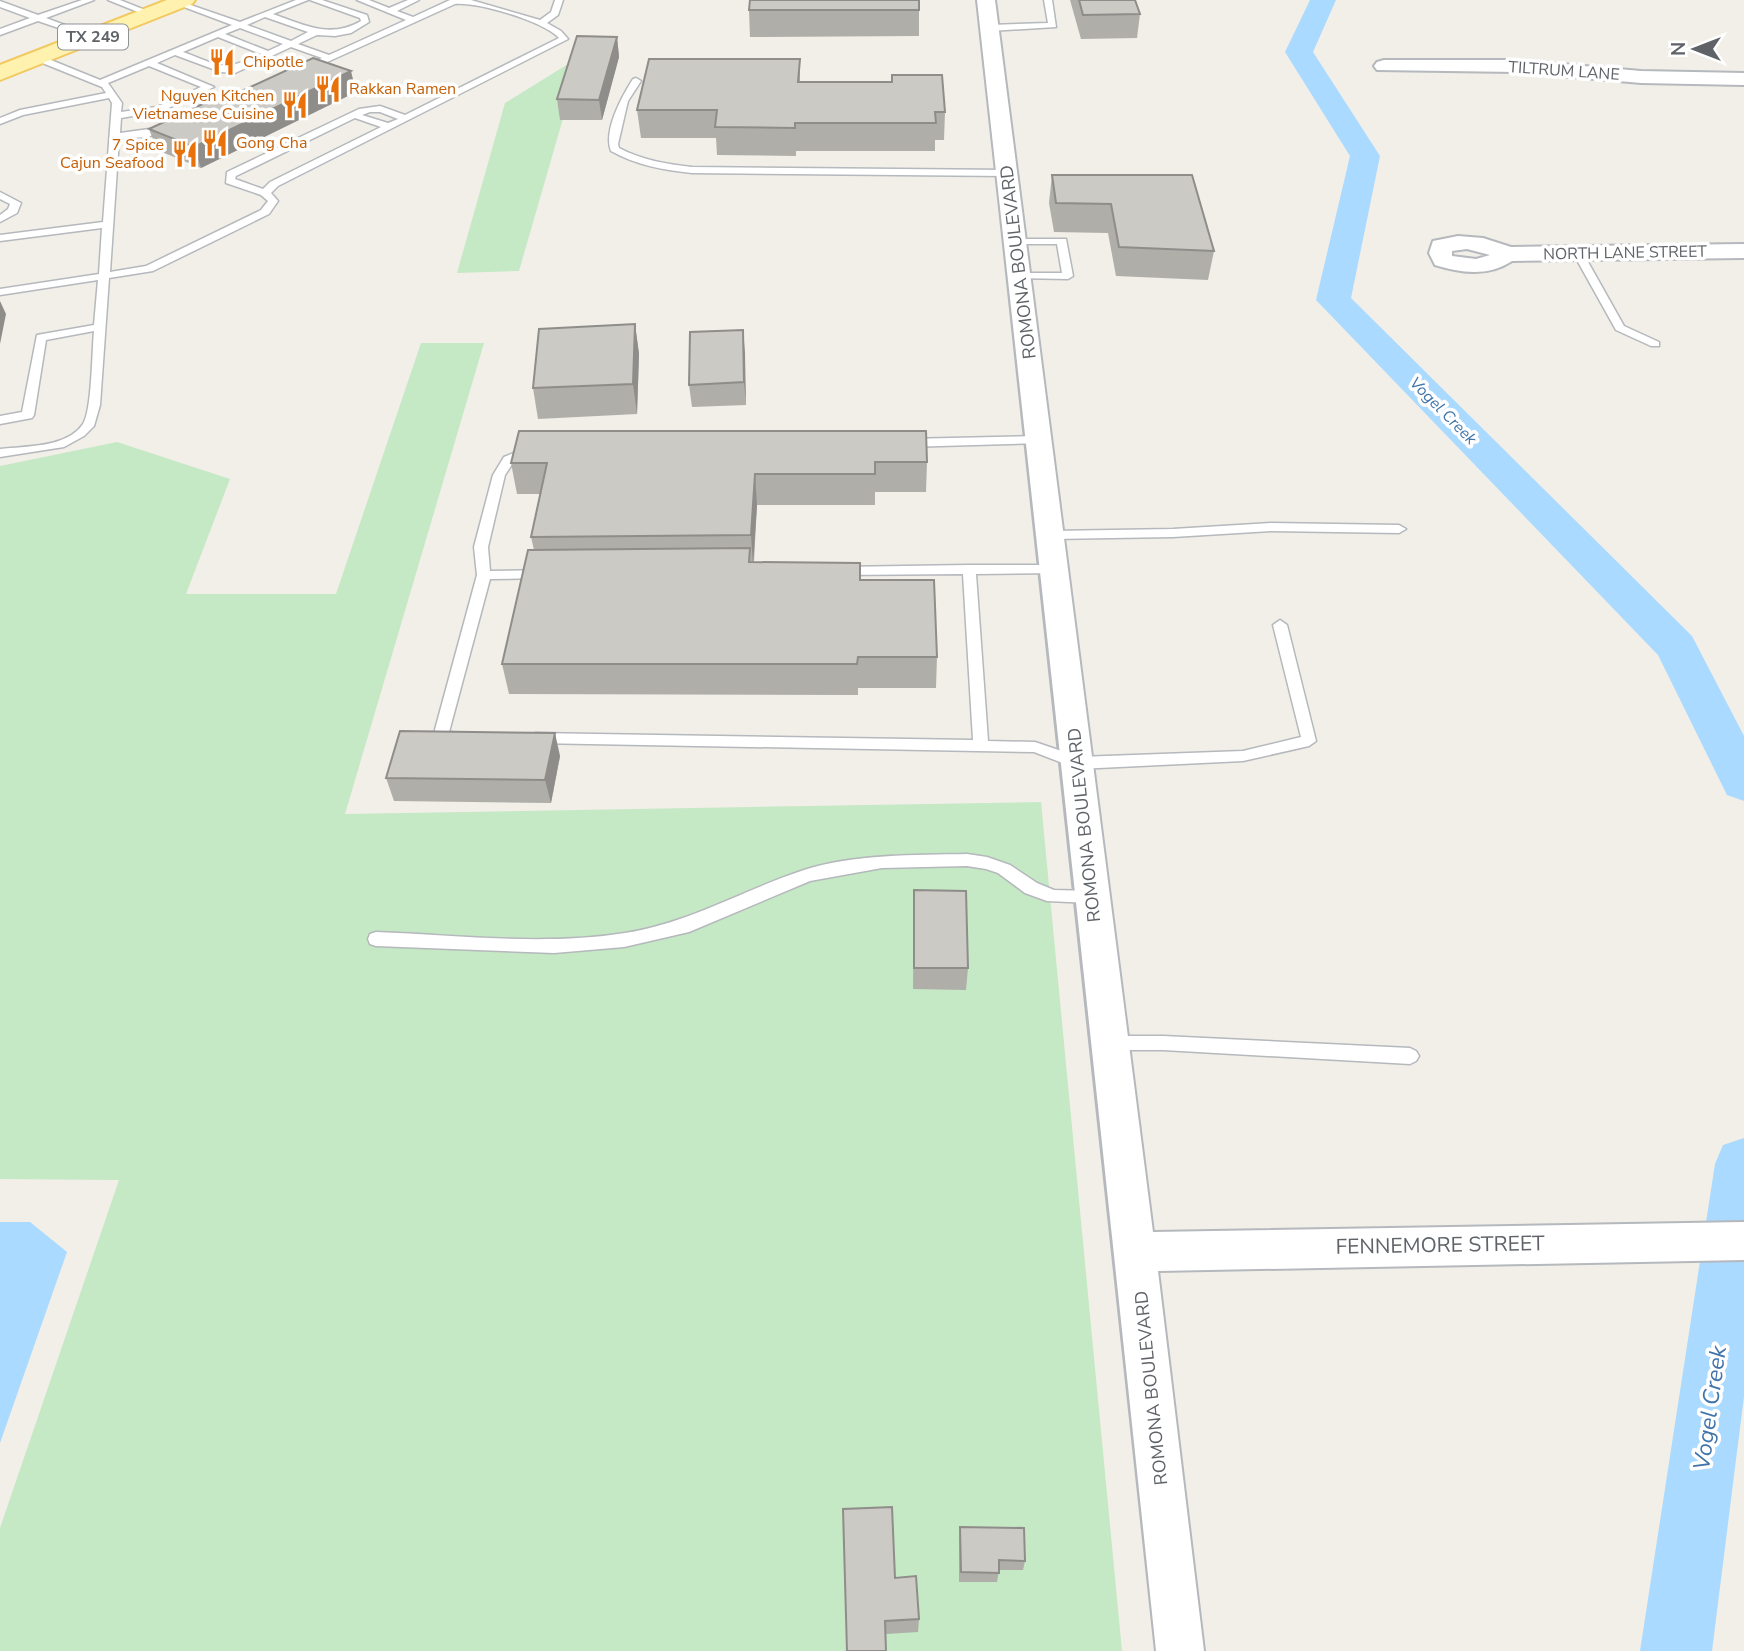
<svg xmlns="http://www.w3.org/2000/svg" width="1744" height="1651" font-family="'Nunito Sans',sans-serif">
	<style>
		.green { fill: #c5e8c5 }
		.water { fill: #aadaff }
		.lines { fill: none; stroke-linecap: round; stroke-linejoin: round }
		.river { fill: #aadaff; fill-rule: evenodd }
		.lane-casing { stroke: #b5b8bc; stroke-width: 3 }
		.street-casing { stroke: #b5b8bc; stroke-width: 4 }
		.primary-casing { stroke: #f2c960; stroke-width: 4 }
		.lane { fill: #fff; fill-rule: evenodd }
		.street { fill: #fff; fill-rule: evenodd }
		.primary { fill: #fff2af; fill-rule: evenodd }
		.wall { fill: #afaea9 }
		.shaded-wall { fill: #8f8d8a }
		.building { fill: #cccac5; stroke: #8f8d8a; stroke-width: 2 }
		.labels { text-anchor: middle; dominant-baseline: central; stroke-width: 7; stroke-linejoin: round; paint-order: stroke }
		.shield { fill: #fff; stroke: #8f9295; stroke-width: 2 }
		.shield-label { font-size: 16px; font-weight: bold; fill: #5f6368 }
		.far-food-label { font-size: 16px; fill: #c56008; stroke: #fff; text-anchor: start }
		.far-street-label { font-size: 16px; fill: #5f6368; stroke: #fff }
		.far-water-label { font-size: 16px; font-style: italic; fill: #4174aa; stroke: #fff }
		.street-label { font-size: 18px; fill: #5f6368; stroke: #fff }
		.near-street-label { font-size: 21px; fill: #5f6368; stroke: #fff }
		.near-water-label { font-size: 23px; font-style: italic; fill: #4174aa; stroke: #fff }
	</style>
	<rect width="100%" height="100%" fill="#f1efe8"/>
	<g class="green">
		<polygon points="581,56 519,271 457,273 505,103"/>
		<polygon points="421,343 484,343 345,814 1041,802 1122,1651 0,1651 0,1528 119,1180 0,1179 0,466 117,442 230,479 186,594 336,594"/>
	</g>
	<polygon class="water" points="0,1222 30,1222 67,1252 0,1443"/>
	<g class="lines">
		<g class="river">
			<polygon points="1310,0 1336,0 1313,52 1380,156 1351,298 1692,636 1744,736 1744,801 1727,795 1658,655 1316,300 1350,156 1285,52"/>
			<polygon points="1744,1138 1744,1396 1712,1651 1640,1651 1715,1164 1723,1145"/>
		</g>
		<defs>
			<g id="lane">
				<polygon points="82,0 94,0 46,18 94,36 94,40 38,21 0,35 0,29 30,18 0,7 0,1 38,15"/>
				<polygon points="108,0 120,0 155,14 148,16"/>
				<path d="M176,0L240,22L296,0H308L273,14C304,25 330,39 361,21L360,18L310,0H322L367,15L369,22L351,33L335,36L317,35L298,44L329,55L406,20L357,0H369L389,8L408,0H419L397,11L413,17L450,0H471L540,20L551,12L555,0H563L558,15L547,23L561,31L568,39L278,186L271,193L278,201L269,214L153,271L109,278L100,405L94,426L84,436L64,447L0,457V449C25,446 67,448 83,424C92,410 92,351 94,331L46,340L34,415L32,418L0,424V416L22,412L37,335L94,325L98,280L0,295V289L99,274L102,228L0,241V235L103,222L112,103L109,98L23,115L0,124V118L20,110L106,93L102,87L35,60V56H41L100,80L232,25L176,4ZM455,4C478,2 543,21 559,38L405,115L380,106L359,109L227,172L226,183L261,195L268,201L261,210L146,266L110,272L119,139L146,137L176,129L171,126L120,133L121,118L162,111L214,87L157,63L175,55L221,72L235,73L291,47L322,58L300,68V72L303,73ZM265,17L308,32L291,41L247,25ZM240,28L283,44L268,51L225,34ZM218,37L261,54C221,73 222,66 183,52ZM149,66L201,87L157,107L121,112L122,103L108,83ZM370,112H380L398,119L388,123L362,115ZM355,118L381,127L270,182L263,189L235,179L236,176Z"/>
				<polygon points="1044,0 1052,0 1056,27 990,31 986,28 990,25 1048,23"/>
				<path d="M636,78L641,81L628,101L618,144L619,148C642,160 666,164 692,167L1008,170L1013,173L1008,176L692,173C663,170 636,165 611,151C603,131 622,96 633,79Z"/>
				<polygon points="0,192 21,203 17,213 0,222 0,215 8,209 10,204 0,199"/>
				<polygon points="1012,239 1066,239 1073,276 1068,279 1016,278 1016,274 1020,273 1062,273 1057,244 1016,244 1011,241"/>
				<polygon points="1578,250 1583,253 1624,326 1659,342 1659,346 1651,346 1616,330 1573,253"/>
				<polygon points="1039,436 1045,440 1043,443 906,447 900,443 906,439"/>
				<polygon points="531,446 535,447 535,453 513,463 505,475 488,547 490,571 544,570 551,574 544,578 490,579 449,732 462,733 464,737 457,742 435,741 433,737 477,575 474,547 493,475 504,457"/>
				<polygon points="1271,523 1399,525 1406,529 1399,533 1271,531 1173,537 1051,539 1044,535 1051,531 1173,529"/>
				<polygon points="969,565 1054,565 1061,569 1054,573 976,574 988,741 1035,742 1079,757 1243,751 1301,737 1273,625 1280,620 1287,625 1316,741 1309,746 1243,761 1078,769 1034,752 535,743 528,738 535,733 973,740 963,574 839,575 832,571 839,567"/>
				<path d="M967,854L987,857L1010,865L1037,883L1054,890L1091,891L1097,892L1099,897L1097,902L1091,903L1047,901L1025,893L998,873L986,869L967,866L882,868L810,881L689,932L624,947L554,953L376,946L370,944L368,939L370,934L376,932C458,935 543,946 625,933C690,923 743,890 804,870C853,854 915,855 967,854Z"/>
				<polygon points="1111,1036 1163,1036 1410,1048 1416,1051 1419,1056 1416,1061 1410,1064 1163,1050 1111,1050 1105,1048 1102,1043 1105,1038"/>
			</g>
			<g id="street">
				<path d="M977,0H995L1153,1232L1744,1222V1260L1158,1271L1204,1651H1156C1098,1100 1038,550 977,0Z"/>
				<polygon points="1384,60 1516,60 1641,71 1744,73 1744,85 1641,83 1516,72 1377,70 1374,66 1377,62"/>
				<path d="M1458,236L1483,238L1511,247L1744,244V258L1512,261C1488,277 1461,273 1435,265L1429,253L1433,241ZM1467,249L1490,255L1476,259L1452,256V251Z"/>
			</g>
			<polygon id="primary" points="167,0 195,0 192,4 0,80 0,65"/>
		</defs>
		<use href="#lane" class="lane-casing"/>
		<use href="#street" class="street-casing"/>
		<use href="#primary" class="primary-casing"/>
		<use href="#lane" class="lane"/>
		<use href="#street" class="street"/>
		<use href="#primary" class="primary"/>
	</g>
	<g class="wall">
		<polygon points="1070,0 1135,0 1140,14 1137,38 1081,39"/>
		<polygon points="749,10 919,10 919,36 750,37"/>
		<polygon points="617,37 619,57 602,120 560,120 557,99"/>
		<polygon points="800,59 800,82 945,112 944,140 935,140 935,151 796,151 796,156 717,155 716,138 641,138 637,110"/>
		<polygon points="356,92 201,168 157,150 149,129 229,97"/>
		<polygon points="1052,175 1214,251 1208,280 1116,276 1108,233 1054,232 1049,203"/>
		<polygon points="635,324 639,354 637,414 538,419 533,388"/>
		<polygon points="743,330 746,405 692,407 689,385"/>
		<polygon points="927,462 926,492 875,492 875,505 757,505 754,562 860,580 937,657 936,688 858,688 858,695 509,694 502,664 534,550 531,537 540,494 517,494 511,463"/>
		<polygon points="560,756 551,803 394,801 386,778"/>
		<polygon points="914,890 968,968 966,990 913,989"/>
		<polygon points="960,1527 1025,1561 1023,1570 999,1570 997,1582 959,1582 959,1537"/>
		<polygon points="895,1578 919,1619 918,1632 886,1634 847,1651"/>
	</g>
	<g class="shaded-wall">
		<polygon points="617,37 619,57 602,120 599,100"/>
		<polygon points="351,71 356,92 201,168 194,147"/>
		<polygon points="0,301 6,314 0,344"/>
		<polygon points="635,324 639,354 637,414 633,384"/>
		<polygon points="743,330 745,353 746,405 744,382"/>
		<polygon points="755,474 757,505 753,566 751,535"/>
		<polygon points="555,733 560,756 551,803 545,780"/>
	</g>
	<g class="building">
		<polygon points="750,0 919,0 919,10 749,10"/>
		<polygon points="1079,0 1135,0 1140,14 1083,15"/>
		<polygon points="577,36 617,37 599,100 557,99"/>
		<polygon points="313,58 351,71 194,147 149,129 224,94 229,97"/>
		<polygon points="649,59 800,59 798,82 892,82 892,75 942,75 945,112 935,112 936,123 795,123 795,128 715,127 717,110 637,110"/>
		<polygon points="1052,175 1192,175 1214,251 1119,247 1111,204 1056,203"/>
		<polygon points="635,324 633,384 533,388 539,329"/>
		<polygon points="743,330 744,382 689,385 690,332"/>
		<polygon points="519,431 926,431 927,462 875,462 875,474 755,474 751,535 531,537 547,463 511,463"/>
		<polygon points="750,548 749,562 860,563 860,580 934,580 937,657 858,657 857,664 502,664 528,550"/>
		<polygon points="400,731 555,733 545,780 386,778"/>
		<polygon points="914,890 966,891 968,968 914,968"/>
		<polygon points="892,1507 895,1578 916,1576 919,1619 885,1621 886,1651 847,1651 843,1509"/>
		<polygon points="960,1527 1024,1528 1025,1561 999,1560 999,1573 961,1572"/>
	</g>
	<defs>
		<symbol id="restaurant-bare" viewBox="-9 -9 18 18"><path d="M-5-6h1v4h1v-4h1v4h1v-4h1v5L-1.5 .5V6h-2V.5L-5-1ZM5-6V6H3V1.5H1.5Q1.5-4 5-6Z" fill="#e8710a" stroke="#fff" stroke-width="2.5" paint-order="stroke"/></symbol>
	</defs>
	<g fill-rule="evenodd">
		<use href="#restaurant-bare" x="203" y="43" width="38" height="38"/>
		<use href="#restaurant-bare" x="309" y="70" width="38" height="38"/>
		<use href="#restaurant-bare" x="276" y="86" width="38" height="38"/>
		<use href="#restaurant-bare" x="196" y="124" width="38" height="38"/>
		<use href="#restaurant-bare" x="166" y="135" width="38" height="38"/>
	</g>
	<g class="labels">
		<rect class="shield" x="58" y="24.5" width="70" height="25" rx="5"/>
		<g class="shield-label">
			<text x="93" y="37">TX 249</text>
		</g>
		<g class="far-food-label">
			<text x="243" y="62">Chipotle</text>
			<text x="349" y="89">Rakkan Ramen</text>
			<text x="274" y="96" text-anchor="end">Nguyen Kitchen<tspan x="274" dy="18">Vietnamese Cuisine</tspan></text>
			<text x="236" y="143">Gong Cha</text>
			<text x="164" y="145" text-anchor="end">7 Spice<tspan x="164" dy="18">Cajun Seafood</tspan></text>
		</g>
		<g class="far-street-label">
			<text transform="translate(1564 71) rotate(4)">TILTRUM LANE</text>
			<text transform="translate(1625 253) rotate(-1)">NORTH LANE STREET</text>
		</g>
		<g class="far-water-label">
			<text transform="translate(1443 411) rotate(45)">Vogel Creek</text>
		</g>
		<g class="street-label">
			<text transform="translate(1018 262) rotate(-97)">ROMONA BOULEVARD</text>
			<text transform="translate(1084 825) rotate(-96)">ROMONA BOULEVARD</text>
			<text transform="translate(1151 1388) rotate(-96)">ROMONA BOULEVARD</text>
		</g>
		<g class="near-street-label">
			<text transform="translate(1440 1245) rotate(-1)">FENNEMORE STREET</text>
		</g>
		<g class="near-water-label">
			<text transform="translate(1710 1408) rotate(-82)">Vogel Creek</text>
		</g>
	</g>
	<g transform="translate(1695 49) rotate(270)" stroke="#ffffff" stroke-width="5" paint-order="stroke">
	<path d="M0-5L12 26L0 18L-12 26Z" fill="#5f6368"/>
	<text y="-10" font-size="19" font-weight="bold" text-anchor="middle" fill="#5f6368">N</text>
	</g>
</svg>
